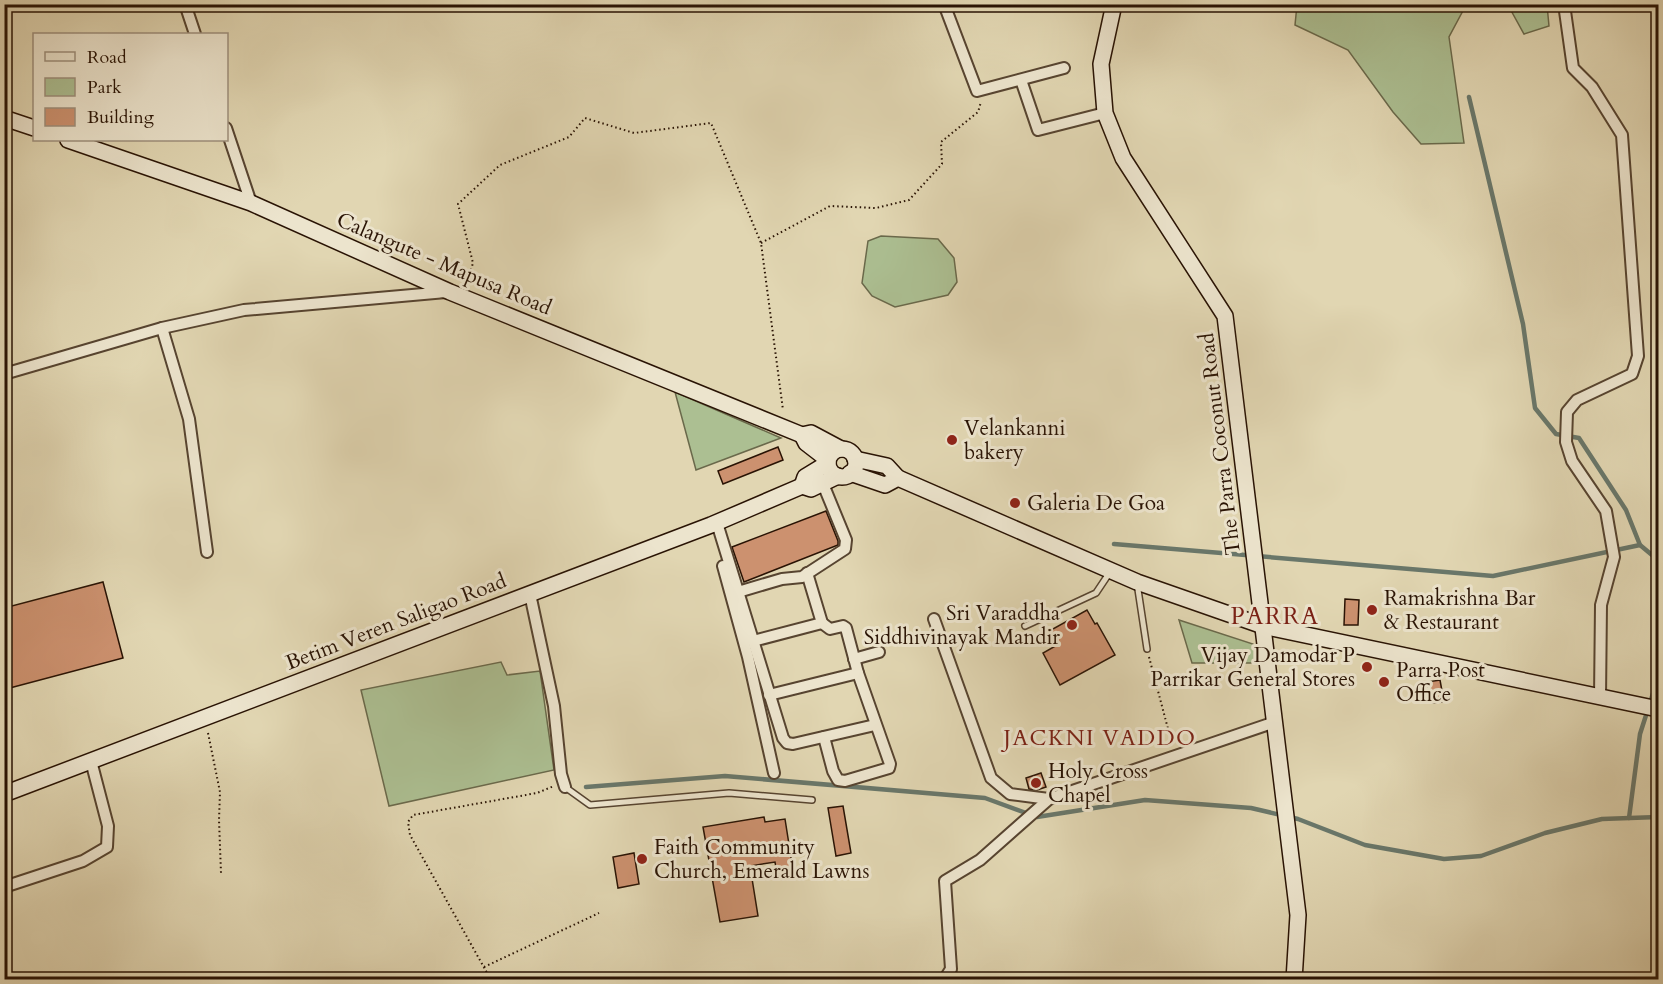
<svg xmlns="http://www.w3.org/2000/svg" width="1663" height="984" font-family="Cardo,serif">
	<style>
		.green { fill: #acbf92; stroke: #6a694b; stroke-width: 1.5 }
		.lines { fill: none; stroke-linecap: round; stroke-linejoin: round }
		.stream { stroke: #69776a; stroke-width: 4.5 }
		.building { fill: #cc916f; stroke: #291304; stroke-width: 1.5 }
		.lane-casing { stroke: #574430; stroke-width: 8 }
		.street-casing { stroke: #574430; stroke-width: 14 }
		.secondary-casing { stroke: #291304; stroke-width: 18 }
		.path { stroke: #291304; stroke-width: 2; stroke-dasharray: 1.5 3; stroke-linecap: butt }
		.lane { stroke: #ece4cd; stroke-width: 5 }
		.street { stroke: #ece4cd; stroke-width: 10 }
		.secondary { stroke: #ece4cd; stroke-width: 15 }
		.poi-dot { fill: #8f2418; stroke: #ece4cd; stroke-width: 2 }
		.labels { text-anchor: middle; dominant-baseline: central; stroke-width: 6; stroke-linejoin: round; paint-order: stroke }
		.street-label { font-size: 21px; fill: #291304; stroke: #ece4cd }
		.poi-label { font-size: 21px; fill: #291304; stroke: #ece4cd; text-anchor: start }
		.neighbourhood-label { font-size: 22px; letter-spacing: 1.5px; fill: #7a1f14; stroke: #ece4cd }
		.quarter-label { font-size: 24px; letter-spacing: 1.5px; fill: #7a1f14; stroke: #ece4cd }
	</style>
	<rect width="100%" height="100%" fill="#e1d6b2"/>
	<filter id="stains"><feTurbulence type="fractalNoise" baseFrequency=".00333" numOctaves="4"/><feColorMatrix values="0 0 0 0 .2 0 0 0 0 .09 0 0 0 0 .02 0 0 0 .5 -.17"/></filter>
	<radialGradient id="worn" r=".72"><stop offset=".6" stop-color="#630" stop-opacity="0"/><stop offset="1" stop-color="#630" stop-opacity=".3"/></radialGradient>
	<g class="green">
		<polygon points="1297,5 1466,5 1449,37 1464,143 1421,144 1393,112 1348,50 1295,25"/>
		<polygon points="1508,5 1547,5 1549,26 1524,34"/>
		<polygon points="881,236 938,239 954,258 957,282 948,295 895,307 872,296 862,283 868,241"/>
		<polygon points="675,392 781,438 696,470"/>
		<polygon points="1179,620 1253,644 1259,663 1192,663"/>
		<polygon points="501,662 507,675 540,671 554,770 389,806 361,690"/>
	</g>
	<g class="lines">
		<g class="stream">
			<polyline points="1177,4 1178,4"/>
			<polyline points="1469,97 1523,324 1535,408 1556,434 1579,438 1626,510 1640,545 1658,560"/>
			<polyline points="1114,544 1493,576 1640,545"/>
			<polyline points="586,787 725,776 985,798 1037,817 1145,800 1251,808 1298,819 1365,845 1444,859 1481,856 1545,833 1602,819 1658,817"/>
			<polyline points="1629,818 1640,734 1658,678"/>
		</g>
	</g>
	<g class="building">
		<polygon points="778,447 783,460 723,484 718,471"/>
		<polygon points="826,511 838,541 838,545 744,582 732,547"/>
		<polygon points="103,582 123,658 6,689 4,608"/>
		<polygon points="1345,599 1359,600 1358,625 1344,625"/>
		<polygon points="1087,610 1095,624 1097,623 1115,655 1060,685 1043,653 1059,644 1051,630"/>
		<polygon points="1440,680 1444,702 1431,703 1427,682"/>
		<polygon points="1041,773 1046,787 1037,790 1029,789 1026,778"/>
		<polygon points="843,806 851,853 836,856 828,808"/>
		<polygon points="764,817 765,822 785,819 793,870 777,873 775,862 750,866 758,916 720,922 703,827"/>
		<polygon points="634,853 639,884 618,888 613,857"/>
	</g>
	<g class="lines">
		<defs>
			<g id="lane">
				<polyline points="1137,583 1147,649"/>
				<polyline points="1025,626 1096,593 1110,572"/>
				<polyline points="565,787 590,805 729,793 812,800"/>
			</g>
			<g id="street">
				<polyline points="185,4 195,34"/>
				<polyline points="944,4 977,91 1064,68"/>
				<polyline points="1564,4 1573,68 1592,87 1622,135 1638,356 1632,374 1577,400 1567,412 1566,442 1572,461 1606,511 1614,557 1601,605 1600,697"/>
				<polyline points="1021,80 1038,130 1105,113"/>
				<polyline points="226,128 251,203"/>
				<polyline points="162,328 189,419 207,552"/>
				<polyline points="4,374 162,328 244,310 446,292"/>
				<polyline points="717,523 783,738 787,743 793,744 875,725"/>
				<polyline points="723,566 748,657 774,773"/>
				<polyline points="738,592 782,579 802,577 845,549 846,540 823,484"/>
				<polyline points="530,594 554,706 561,774 565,787"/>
				<polyline points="934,619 991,778 1010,794 1049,799"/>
				<polyline points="822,623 830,629 843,626 846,628 858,673 890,764 889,768 845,781 838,780 833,771 824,737"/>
				<polyline points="753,641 822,623 807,573"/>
				<polyline points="854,659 879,652"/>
				<polyline points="769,695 858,673"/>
				<polyline points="4,887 83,861 107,847 108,826 91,761"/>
				<polyline points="944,980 951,969 945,881 980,860 1049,799 1275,722"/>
			</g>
			<g id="secondary">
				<polyline points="1114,4 1101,64 1105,113 1123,158 1225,316 1298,915 1294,980"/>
				<polyline points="4,118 34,128"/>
				<polyline points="68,140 251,203 450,292 802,435"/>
				<circle cx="842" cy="463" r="14"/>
				<polyline points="828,460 806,443 802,435 811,433 841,449"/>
				<polyline points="828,463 805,477 802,486 811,489 838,476"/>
				<polyline points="850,473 885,485 898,478 887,466 855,459"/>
				<polyline points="898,478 1137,582 1263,626 1658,709"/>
				<polyline points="4,794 711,525 802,486"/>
			</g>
		</defs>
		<use href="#lane" class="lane-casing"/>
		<use href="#street" class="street-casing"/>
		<use href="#secondary" class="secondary-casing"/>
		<g class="path">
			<polyline points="761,243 830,206 876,208 909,200 942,164 941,142 978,112 981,102"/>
			<polyline points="467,283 473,263 458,204 500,165 569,137 585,118 634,133 711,123 761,243 783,410"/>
			<polyline points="1149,657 1172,744"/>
			<polyline points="208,733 220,792 219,820 221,873"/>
			<polyline points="484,967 599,913"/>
			<polyline points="491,980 410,835 408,822 413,815 537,793 554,786"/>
		</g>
		<use href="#lane" class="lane"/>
		<use href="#street" class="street"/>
		<use href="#secondary" class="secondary"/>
	</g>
	<g class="poi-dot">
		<circle cx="952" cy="440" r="6"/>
		<circle cx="1015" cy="503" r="6"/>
		<circle cx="1372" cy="610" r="6"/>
		<circle cx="1072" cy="625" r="6"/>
		<circle cx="1367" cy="667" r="6"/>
		<circle cx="1384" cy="682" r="6"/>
		<circle cx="1036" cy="783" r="6"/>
		<circle cx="642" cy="859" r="6"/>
	</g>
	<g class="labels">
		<g class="street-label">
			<text transform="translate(444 264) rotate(23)">Calangute - Mapusa Road</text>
			<text transform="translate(1220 444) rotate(-97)">The Parra Coconut Road</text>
			<text transform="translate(396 622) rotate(-21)">Betim Veren Saligao Road</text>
		</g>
		<g class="poi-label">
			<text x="964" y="428">Velankanni<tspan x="964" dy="24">bakery</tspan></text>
			<text x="1027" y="503">Galeria De Goa</text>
			<text x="1384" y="598">Ramakrishna Bar<tspan x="1384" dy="24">&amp; Restaurant</tspan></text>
			<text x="1060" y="613" text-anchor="end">Sri Varaddha<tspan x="1060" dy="24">Siddhivinayak Mandir</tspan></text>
			<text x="1355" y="655" text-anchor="end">Vijay Damodar P<tspan x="1355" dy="24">Parrikar General Stores</tspan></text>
			<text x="1396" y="670">Parra Post<tspan x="1396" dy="24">Office</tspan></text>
			<text x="1048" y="771">Holy Cross<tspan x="1048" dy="24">Chapel</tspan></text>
			<text x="654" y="847">Faith Community<tspan x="654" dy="24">Church, Emerald Lawns</tspan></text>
		</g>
		<g class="neighbourhood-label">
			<text x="1100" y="738">JACKNI VADDO</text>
		</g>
		<g class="quarter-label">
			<text x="1275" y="616">PARRA</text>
		</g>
	</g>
	<rect width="1663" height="984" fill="none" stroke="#e1d6b2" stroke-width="24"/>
	<rect x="6" y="6" width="1651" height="972" fill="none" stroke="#291304" stroke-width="3"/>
	<rect x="12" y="12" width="1639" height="960" fill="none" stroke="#291304" stroke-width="1.5"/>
	<rect x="33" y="33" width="195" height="108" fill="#ece4cd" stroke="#9e907d" stroke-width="1.5"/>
	<rect x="45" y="52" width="30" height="9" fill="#ece4cd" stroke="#9e907d" stroke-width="1.5"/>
	<text x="87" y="63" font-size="18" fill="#291304">Road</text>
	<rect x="45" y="78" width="30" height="18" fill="#acbf92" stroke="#9e907d" stroke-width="1.5"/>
	<text x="87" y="93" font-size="18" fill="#291304">Park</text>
	<rect x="45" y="108" width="30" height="18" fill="#cc916f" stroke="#9e907d" stroke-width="1.5"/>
	<text x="87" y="123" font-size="18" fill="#291304">Building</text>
	<rect width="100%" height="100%" filter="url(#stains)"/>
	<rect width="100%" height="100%" fill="url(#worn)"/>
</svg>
